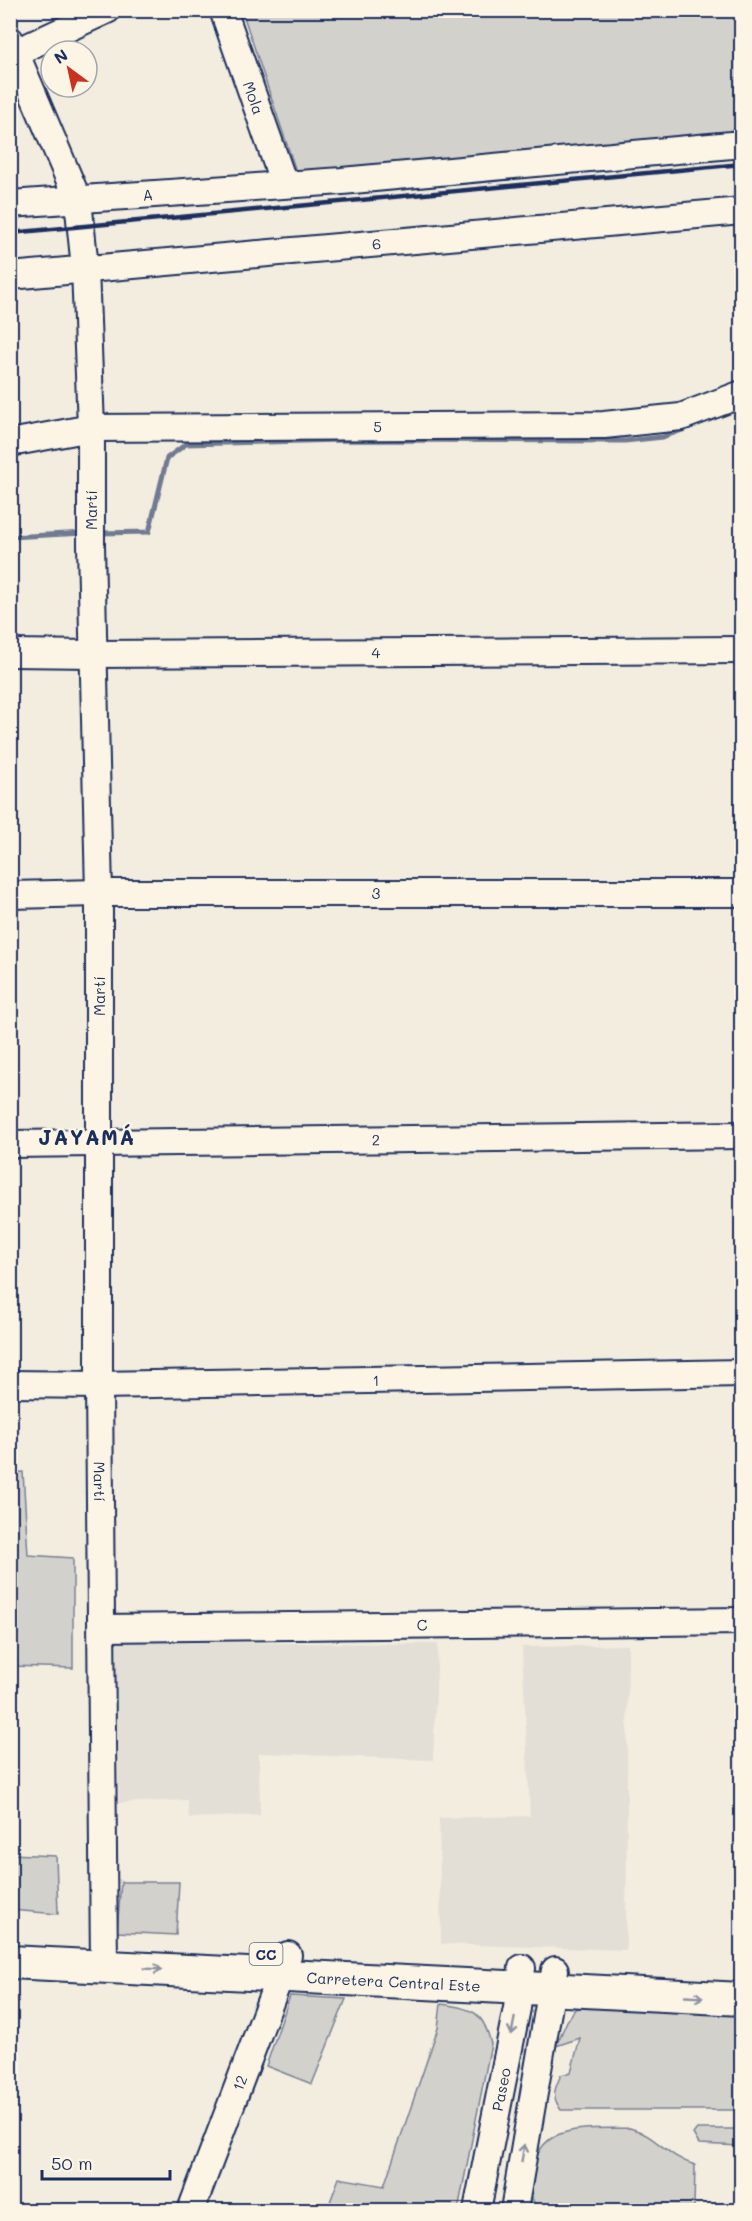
<svg xmlns="http://www.w3.org/2000/svg" width="752" height="2221" font-family="Mali,sans-serif">
	<style>
		.built { fill: #e3dfd6 }
		.green { fill: #d3d1cc; stroke: #778095; stroke-width: 1.5 }
		.lines { fill: none; stroke-linecap: round; stroke-linejoin: round }
		.stream { stroke: #707a91; stroke-width: 5 }
		.minor-casing { stroke: #1b2f5e; stroke-width: 30 }
		.major-casing { stroke: #1b2f5e; stroke-width: 36 }
		.minor { stroke: #fcf5e5; stroke-width: 26 }
		.major { stroke: #fcf5e5; stroke-width: 32 }
		.rail { stroke: #1b2f5e; stroke-width: 4.5 }
		.oneway { stroke: #8c92a2 }
		.labels { text-anchor: middle; dominant-baseline: central; stroke-width: 5; stroke-linejoin: round; paint-order: stroke }
		.shield { fill: #fcf5e5; stroke: #5e6a86; stroke-width: 1.5 }
		.shield-label { font-size: 14px; font-weight: bold; fill: #1b2f5e }
		.street-label { font-size: 15px; fill: #1b2f5e; stroke: #fcf5e5 }
		.district-label { font-size: 21px; font-weight: bold; letter-spacing: 1.5px; fill: #1b2f5e; stroke: #fcf5e5 }
	</style>
	<rect width="100%" height="100%" fill="#f3ede0"/>
	<filter id="ink" filterUnits="userSpaceOnUse"><feTurbulence type="fractalNoise" baseFrequency=".0167" numOctaves="2"/><feDisplacementMap in="SourceGraphic" scale="12" xChannelSelector="R" yChannelSelector="G"/><feConvolveMatrix kernelMatrix="1 2 1 2 8 2 1 2 1" color-interpolation-filters="sRGB"/></filter>
	<g filter="url(#ink)">
		<g class="built">
			<polygon points="116,1642 438,1644 433,1760 259,1753 260,1815 189,1818 187,1800 119,1803"/>
			<polygon points="628,1645 626,1950 441,1944 439,1818 530,1816 522,1647"/>
		</g>
		<g class="green">
			<polygon points="242,11 741,11 741,144 300,183"/>
			<polygon points="23,1472 28,1555 73,1558 73,1668 11,1666 11,1473"/>
			<polygon points="10,1854 56,1856 58,1914 11,1910"/>
			<polygon points="121,1882 179,1882 176,1935 117,1932"/>
			<polygon points="290,1996 346,1999 312,2084 266,2066"/>
			<path d="M441,2004C472,2009 483,2010 491,2044L458,2210H327L339,2178L384,2186L438,2028Z"/>
			<path d="M589,2005L741,2014V2110H561C551,2096 554,2090 561,2075L571,2072L580,2038L556,2046L567,2021L575,2009Z"/>
			<path d="M630,2128C658,2136 665,2156 695,2165L694,2208L691,2210H540C529,2200 531,2190 532,2176C537,2120 587,2130 630,2128Z"/>
			<polygon points="697,2129 741,2129 741,2146 699,2144 693,2134"/>
		</g>
		<g class="lines">
			<g class="stream">
				<polyline points="99,533 149,532 167,458 186,444 341,440 625,441 663,437 688,428"/>
				<polyline points="10,537 84,533"/>
			</g>
			<defs>
				<g id="minor">
					<path id="s1" d="M223,10L284,184"/>
					<path id="s2" d="M10,40L78,200L85,268L91,428V545L99,893V1385L104,1966"/>
					<polyline points="10,55 107,10"/>
					<path id="s3" d="M10,204L342,181L742,144"/>
					<path id="s4" d="M10,276L742,211"/>
					<path id="s5" d="M10,443L91,428L604,425L681,417L742,394"/>
					<path id="s6" d="M10,653L95,654L742,650"/>
					<path id="s7" d="M10,895L99,893H742"/>
					<path id="s8" d="M10,1144L742,1135"/>
					<path id="s9" d="M10,1384L99,1385L742,1373"/>
					<path id="s10" d="M102,1628L742,1621"/>
					<path id="s11" d="M191,2210L288,1955"/>
					<path id="s12" d="M477,2210L517,2008L522,1968"/>
					<polyline points="514,2210 555,1970"/>
				</g>
				<g id="major">
					<path id="s13" d="M10,1962L742,1999"/>
				</g>
			</defs>
			<use href="#minor" class="minor-casing"/>
			<use href="#major" class="major-casing"/>
			<use href="#minor" class="minor"/>
			<use href="#major" class="major"/>
			<polyline class="rail" points="10,233 742,164"/>
		</g>
		<defs><path id="oneway-shaft" d="M-6 0H5M1.5-3L5.5 0L1.5 3" fill="none" stroke-width="1.6" stroke-linecap="round" stroke-linejoin="round" transform="scale(1.5)"/></defs>
		<g class="oneway">
			<use href="#oneway-shaft" transform="translate(153 1969) rotate(3)"/>
			<use href="#oneway-shaft" transform="translate(694 1997) rotate(3)"/>
			<use href="#oneway-shaft" transform="translate(513 2026) rotate(101)"/>
			<use href="#oneway-shaft" transform="translate(523 2153) rotate(-80)"/>
		</g>
	</g>
	<g class="labels">
		<rect class="shield" x="249.5" y="1943" width="33" height="22" rx="4.5"/>
		<g class="shield-label">
			<text x="266" y="1954">CC</text>
		</g>
		<g class="street-label">
			<text stroke="none"><textPath href="#s1" startOffset="93">Mola</textPath></text>
			<text stroke="none"><textPath href="#s3" startOffset="138">A</textPath></text>
			<text stroke="none"><textPath href="#s4" startOffset="368">6</textPath></text>
			<text stroke="none"><textPath href="#s5" startOffset="369">5</textPath></text>
			<text transform="translate(91 510) rotate(-90)">Martí</text>
			<text stroke="none"><textPath href="#s6" startOffset="366">4</textPath></text>
			<text stroke="none"><textPath href="#s7" startOffset="366">3</textPath></text>
			<text transform="translate(99 996) rotate(-90)">Martí</text>
			<text stroke="none"><textPath href="#s8" startOffset="366">2</textPath></text>
			<text stroke="none"><textPath href="#s9" startOffset="366">1</textPath></text>
			<text stroke="none"><textPath href="#s2" startOffset="1456">Martí</textPath></text>
			<text stroke="none"><textPath href="#s10" startOffset="320">C</textPath></text>
			<text stroke="none"><textPath href="#s13" startOffset="384">Carretera Central Este</textPath></text>
			<text stroke="none"><textPath href="#s11" startOffset="136">12</textPath></text>
			<text stroke="none"><textPath href="#s12" startOffset="123">Paseo</textPath></text>
		</g>
		<g class="district-label">
			<text x="87" y="1136">JAYAMÁ</text>
		</g>
	</g>
	<rect width="752" height="2221" fill="none" stroke="#fcf5e5" stroke-width="36"/>
	<rect x="18" y="18" width="716" height="2185" fill="none" stroke="#1b2f5e" stroke-width="2" filter="url(#ink)"/>
	<g transform="translate(69 69) rotate(327)"><circle r="28" fill="#fcf5e5" stroke="#a2a6af" stroke-width="1.5"/>
	<path d="M0-4.5L10 22L0 15L-10 22Z" fill="#c8321e"/>
	<text y="-9" font-size="16" font-weight="bold" text-anchor="middle" fill="#1b2f5e">N</text>
	</g>
	<path d="M42 2170v9h128v-9" fill="none" stroke="#1b2f5e" stroke-width="3"/>
	<text x="51" y="2170" font-size="18" fill="#1b2f5e" stroke="#fcf5e5" stroke-width="4.5" paint-order="stroke">50 m</text>
</svg>
